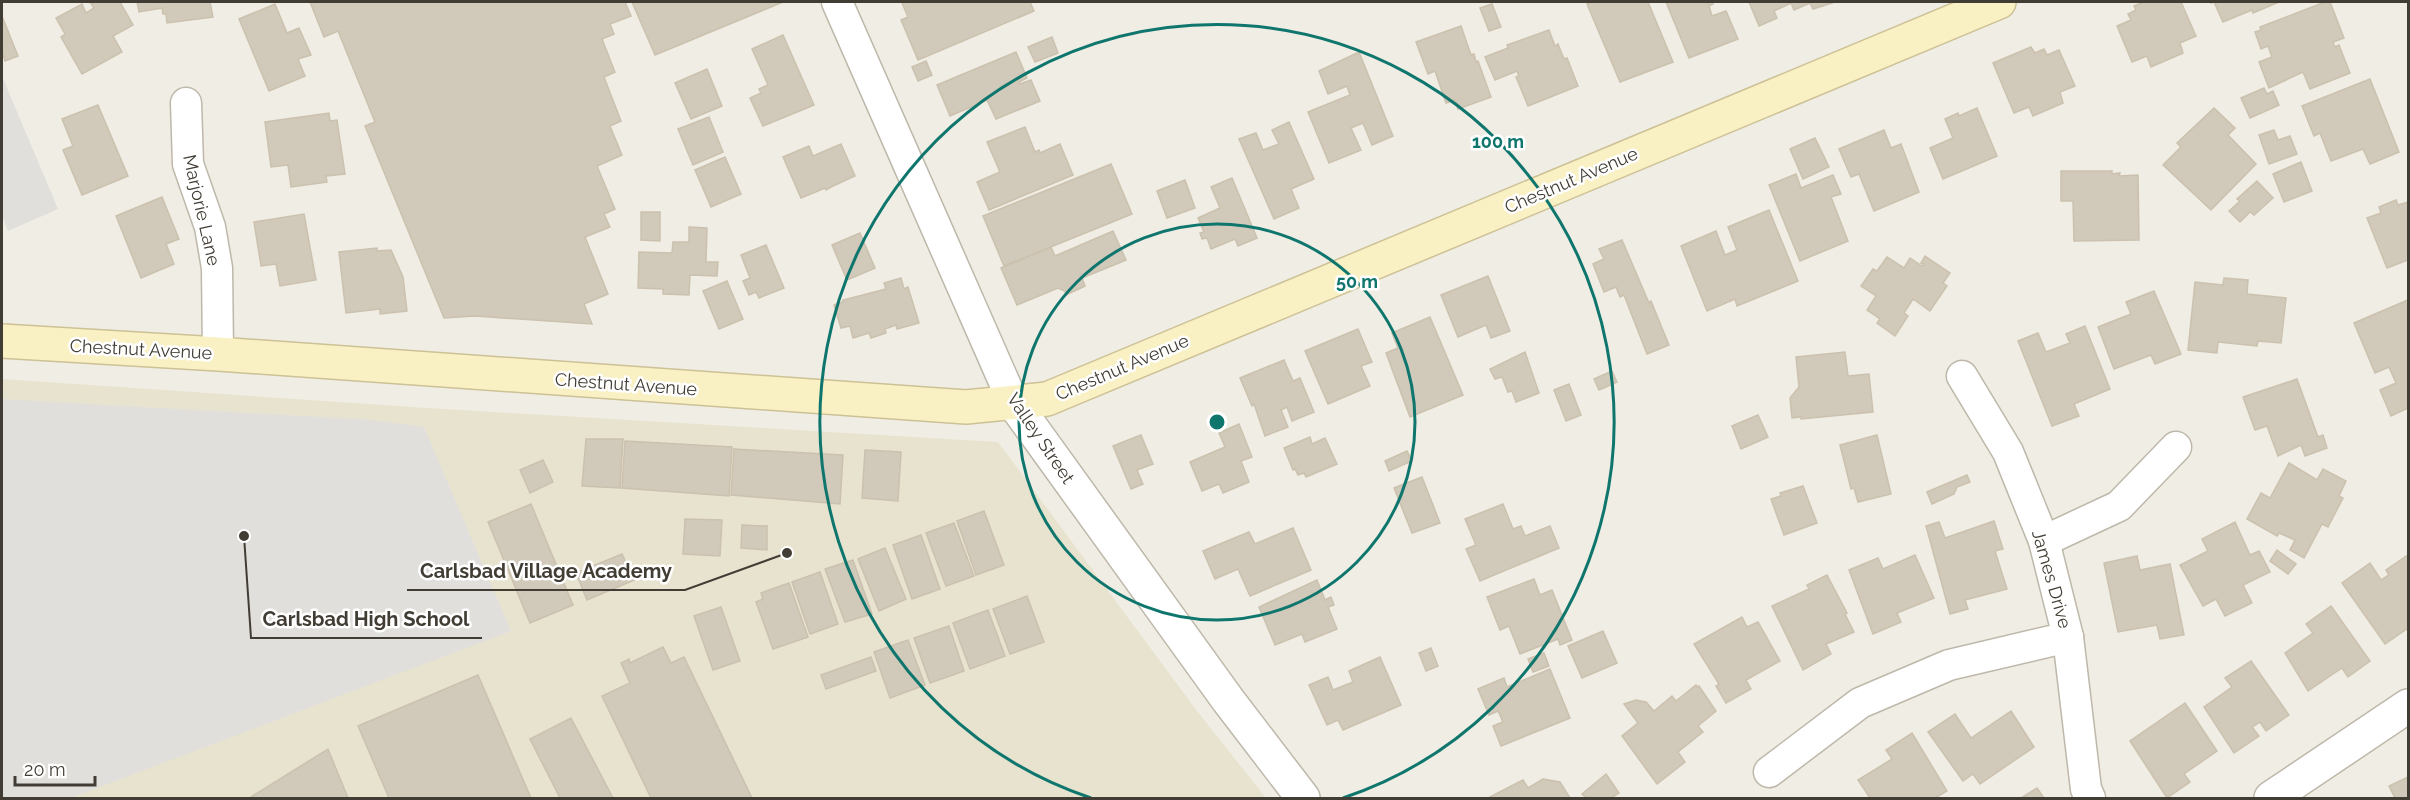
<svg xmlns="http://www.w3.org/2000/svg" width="2410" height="800" font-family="Raleway,sans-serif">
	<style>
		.education { fill: #e8e3cf }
		.parking { fill: #e1dfdc }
		.building { fill: #d1c9ba; stroke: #cbc1ae; stroke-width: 1.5 }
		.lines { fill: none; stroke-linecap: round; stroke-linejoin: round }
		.minor-casing { stroke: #beb8aa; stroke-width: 33 }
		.tertiary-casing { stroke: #beb8aa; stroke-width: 36 }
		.secondary-casing { stroke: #cdc196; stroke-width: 36 }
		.minor { stroke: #fff; stroke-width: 30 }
		.tertiary { stroke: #fff; stroke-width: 33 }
		.secondary { stroke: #f9f0c4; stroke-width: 33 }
		.ring { fill: none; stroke: #0f766e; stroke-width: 3 }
		.labels { text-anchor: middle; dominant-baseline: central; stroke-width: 5; stroke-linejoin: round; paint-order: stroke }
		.street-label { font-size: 18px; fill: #423d34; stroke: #fff }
		.centre { fill: #0f766e; stroke: #fff; stroke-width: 3 }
		.ring-label { font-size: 18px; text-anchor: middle; font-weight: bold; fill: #0f766e; stroke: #fff; stroke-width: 5; stroke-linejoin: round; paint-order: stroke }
		.leader { fill: none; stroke: #423d34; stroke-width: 2 }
		.callout-dot { fill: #423d34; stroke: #fff; stroke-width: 2 }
		.callout-label { font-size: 20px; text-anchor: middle; font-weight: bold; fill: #423d34; stroke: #fff; stroke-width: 5; stroke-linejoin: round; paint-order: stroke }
	</style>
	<rect width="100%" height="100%" fill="#f0ede4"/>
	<polygon class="education" points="2,379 428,408 998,442 1197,711 1266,798 2,798"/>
	<g class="parking">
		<polygon points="2,76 58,209 8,231 2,216"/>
		<polygon points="2,399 373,420 424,427 511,631 71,798 2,798"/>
	</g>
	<g class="building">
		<polygon points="90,2 120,2 133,25 113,36 122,52 82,74 61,37 65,34 56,18 82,4 86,13 94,8"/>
		<polygon points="137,2 210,2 213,17 167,23 166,14 163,14 162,8 139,12"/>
		<polygon points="310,2 625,2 631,16 610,24 614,34 602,39 615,72 604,77 621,121 610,126 622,155 597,166 615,209 604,214 610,227 585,237 608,294 584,304 592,324 475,316 444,318 365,126 375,122 338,31 324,37"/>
		<polygon points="632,2 783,2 655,55"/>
		<polygon points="905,2 1030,2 1034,11 918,60 901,20 908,17 902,3"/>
		<polygon points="1592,2 1648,2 1673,62 1620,82 1587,4"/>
		<polygon points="1666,2 1712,2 1713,4 1709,6 1712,16 1726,11 1738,39 1689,58"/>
		<polygon points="1749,2 1835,2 1813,9 1810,3 1794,10 1791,3 1774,11 1777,18 1759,26"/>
		<polygon points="2144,2 2181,2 2196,36 2180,43 2183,53 2151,67 2147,56 2132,62 2117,26 2131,20 2128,14 2136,10 2134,6"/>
		<polygon points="2325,2 2330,2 2344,38 2333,42 2335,47 2339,45 2350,73 2310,89 2303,72 2269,88 2259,62 2272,57 2268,46 2261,49 2255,32 2261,30 2260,27"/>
		<polygon points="2211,3 2211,2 2279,2 2253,13 2252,10 2223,22 2214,2"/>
		<polygon points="275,4 287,33 299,28 311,55 298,59 305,76 269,91 239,19"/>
		<polygon points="1492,4 1501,27 1489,31 1480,8"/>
		<polygon points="2,16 18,56 5,61 2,52"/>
		<polygon points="1461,26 1471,55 1474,54 1476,62 1478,61 1491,97 1458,109 1455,100 1446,103 1435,71 1428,74 1416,42"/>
		<polygon points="1549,30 1555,46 1558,44 1564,59 1567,58 1578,86 1528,106 1516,77 1519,76 1517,71 1495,80 1485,57 1508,48 1507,45"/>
		<polygon points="783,35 814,105 763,126 750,98 761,93 759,89 768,85 752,49"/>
		<polygon points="1052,37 1058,53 1035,62 1028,47"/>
		<polygon points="2031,47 2035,53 2044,49 2047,55 2059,50 2075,86 2060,92 2063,103 2033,116 2029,107 2014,113 1993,63"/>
		<polygon points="1016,52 1027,78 1019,82 1020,84 1031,80 1040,101 996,119 987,100 950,116 937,85"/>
		<polygon points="1359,52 1393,136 1372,145 1363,123 1351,128 1361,150 1329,163 1308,112 1350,95 1347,86 1328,94 1319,71"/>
		<polygon points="926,61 932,75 918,81 912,67"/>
		<polygon points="707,69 722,106 691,119 675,83"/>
		<polygon points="2370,79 2399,152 2370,164 2363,149 2331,161 2320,133 2314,136 2302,106"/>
		<polygon points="2264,88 2267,94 2273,91 2279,105 2250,118 2241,98"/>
		<polygon points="98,105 128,176 82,195 63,150 73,146 62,119"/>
		<polygon points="1977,108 1997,156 1943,179 1930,148 1953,138 1945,119 1958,113 1959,116"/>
		<polygon points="2214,108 2235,128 2228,135 2256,164 2211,210 2163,165 2181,147 2177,143"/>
		<polygon points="329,113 330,121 337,120 345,174 326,176 327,182 291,187 288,165 271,167 265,122"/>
		<polygon points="709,117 723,152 693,165 678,129"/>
		<polygon points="1289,122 1314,179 1291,189 1299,208 1274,219 1239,139 1256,133 1263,150 1279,144 1272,130"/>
		<polygon points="1025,127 1035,152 1039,150 1040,153 1060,144 1073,175 989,210 977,182 1000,172 987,142"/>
		<polygon points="1884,130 1891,148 1901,144 1919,192 1874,211 1859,174 1851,177 1839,149"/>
		<polygon points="2274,130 2278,140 2290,136 2297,154 2269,164 2259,135"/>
		<polygon points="1815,138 1829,167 1803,179 1790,149"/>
		<polygon points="841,144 855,176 831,187 826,190 825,188 801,198 783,157 809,146 813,156"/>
		<polygon points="725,157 741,194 711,207 695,170"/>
		<polygon points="2301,162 2312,191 2284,202 2273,174"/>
		<polygon points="1111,164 1132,214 1004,266 983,216"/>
		<polygon points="2061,171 2112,171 2112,174 2120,173 2119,176 2138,175 2139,240 2074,241 2073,201 2061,201"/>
		<polygon points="1796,174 1801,188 1833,175 1841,194 1831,197 1848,241 1800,261 1769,185"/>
		<polygon points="1232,178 1257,238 1238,246 1235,239 1211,249 1207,238 1202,239 1200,233 1204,232 1198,218 1220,208 1211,187"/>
		<polygon points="1185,180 1195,208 1167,218 1157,191"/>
		<polygon points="2257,181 2273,198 2254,215 2250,212 2240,222 2229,211 2240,201 2237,199"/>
		<polygon points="162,197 179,239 166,244 174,264 141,278 116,216"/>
		<polygon points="2396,200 2398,205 2408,202 2408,260 2387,268 2367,218 2381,213 2379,207"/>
		<polygon points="1769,210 1798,281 1737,306 1735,299 1707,311 1681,246 1716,231 1725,255 1737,250 1728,227"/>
		<polygon points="641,212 660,212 660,241 641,240"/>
		<polygon points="304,214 316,280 280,286 276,264 261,266 254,222"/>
		<polygon points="689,227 707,228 706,262 718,262 717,276 690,275 689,295 663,294 663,289 638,288 639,252 672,253 673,242 689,242"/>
		<polygon points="1113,231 1126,260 1082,278 1085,286 1066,295 1065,291 1058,288 1017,305 1001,268 1051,247 1055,256"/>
		<polygon points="860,233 875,268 847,280 832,245"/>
		<polygon points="1622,240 1649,303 1651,301 1669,345 1647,354 1624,295 1620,297 1616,287 1604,292 1593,264 1604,259 1599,249"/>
		<polygon points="766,245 784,288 759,298 756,292 749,295 743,281 750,278 741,255"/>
		<polygon points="377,248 377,251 391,250 403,277 407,311 380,314 380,309 346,313 339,252"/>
		<polygon points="1925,256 1950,273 1943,283 1947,286 1930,311 1913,299 1904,313 1908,316 1895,336 1877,323 1880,319 1867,310 1876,296 1861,286 1873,269 1877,271 1887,257 1904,268 1910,258 1922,266 1924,264 1921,263"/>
		<polygon points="1488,276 1510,331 1491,338 1486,325 1458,337 1441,295"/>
		<polygon points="901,278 904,289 908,287 919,323 897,329 896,325 885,329 886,333 871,338 869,333 853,338 850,326 841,328 834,305 843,302 843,300 886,289 884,283"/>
		<polygon points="2224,278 2248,280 2247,294 2286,298 2281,343 2258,341 2257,346 2218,342 2217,353 2188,350 2195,282 2223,285"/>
		<polygon points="727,281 743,319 719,329 703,291"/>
		<polygon points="2154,291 2181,354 2155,364 2151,355 2114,369 2098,327 2131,314 2126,302"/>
		<polygon points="2408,300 2408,408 2391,416 2380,390 2396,383 2389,367 2375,373 2354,323"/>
		<polygon points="1430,317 1463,395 1410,417 1386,353 1398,348 1392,333"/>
		<polygon points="2085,326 2110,389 2074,404 2079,416 2052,426 2018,341 2038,333 2046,352 2070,343 2066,334"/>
		<polygon points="1358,329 1372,362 1361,366 1370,386 1328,404 1305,351"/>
		<polygon points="1525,352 1539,393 1516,402 1512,391 1508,392 1502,377 1495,379 1490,369"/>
		<polygon points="1845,352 1848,376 1869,374 1873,412 1801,419 1801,417 1792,418 1790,398 1799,387 1796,357"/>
		<polygon points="1284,360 1293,381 1300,378 1314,412 1292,421 1287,407 1281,410 1288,427 1265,436 1254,404 1252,406 1240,378"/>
		<polygon points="1612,371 1617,382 1599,390 1594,379"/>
		<polygon points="2297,379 2318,437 2323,435 2327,448 2305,456 2301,445 2278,456 2267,426 2255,430 2243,397"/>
		<polygon points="1569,384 1581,415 1566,421 1554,390"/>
		<polygon points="1758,415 1768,437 1741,449 1732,426"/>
		<polygon points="1239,424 1252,457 1241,461 1249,482 1223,493 1219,484 1202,491 1190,462 1225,447 1219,433"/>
		<polygon points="1141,435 1153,464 1137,470 1143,484 1131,489 1113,446"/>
		<polygon points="1877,435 1891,494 1858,502 1854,488 1851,489 1840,445"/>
		<polygon points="1310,437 1312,444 1325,438 1337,464 1306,477 1304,473 1298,475 1295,469 1293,470 1284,448"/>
		<polygon points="586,439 623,439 620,488 582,486"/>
		<polygon points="625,441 732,447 729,496 622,488"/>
		<polygon points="734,449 843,455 840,504 731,495"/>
		<polygon points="865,450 901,452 898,501 862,498"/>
		<polygon points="1407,451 1412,461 1389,471 1385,461"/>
		<polygon points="543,460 553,482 530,493 520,470"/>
		<polygon points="2289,463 2317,480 2323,469 2346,481 2339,496 2343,498 2328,527 2322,524 2304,558 2290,550 2295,540 2279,533 2277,536 2247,519 2261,493 2270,498"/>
		<polygon points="1967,475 1970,482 1957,487 1954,494 1932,504 1927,492"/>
		<polygon points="1422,477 1440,523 1412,533 1394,488"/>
		<polygon points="1803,486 1817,523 1784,535 1771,499 1781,496 1780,493"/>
		<polygon points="531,504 573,605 530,623 488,522"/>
		<polygon points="1503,504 1513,529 1521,526 1525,536 1550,526 1559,548 1480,581 1466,549 1476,545 1465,519"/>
		<polygon points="984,511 1004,565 976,575 957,521"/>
		<polygon points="685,519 722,520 720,556 683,554"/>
		<polygon points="1994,521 2003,549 1995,551 2007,589 1965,600 1968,609 1950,614 1926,526 1939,522 1945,538"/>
		<polygon points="2235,522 2250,555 2259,551 2270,572 2243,585 2252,603 2225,616 2216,599 2203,606 2180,565 2208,551 2202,539"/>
		<polygon points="954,523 974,576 946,586 926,533"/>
		<polygon points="742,525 767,526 767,550 741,548"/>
		<polygon points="1293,528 1311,570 1250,596 1238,569 1215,579 1203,551 1249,532 1255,544"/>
		<polygon points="921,535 940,589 912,599 893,545"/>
		<polygon points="885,548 906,599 879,611 858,559"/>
		<polygon points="2277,550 2296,564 2288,574 2270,561"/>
		<polygon points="622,554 634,580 587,600 576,573"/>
		<polygon points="1915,555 1934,598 1897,613 1901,622 1873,634 1849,570 1878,558 1883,569"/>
		<polygon points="2408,555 2408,628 2385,644 2342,583 2370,563 2381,580 2389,575 2386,570"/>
		<polygon points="2137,556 2140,570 2170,564 2184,635 2160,639 2157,625 2118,632 2104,563"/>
		<polygon points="853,560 872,614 845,622 825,569"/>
		<polygon points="820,572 838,624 810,634 792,582"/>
		<polygon points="1827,575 1847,613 1845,614 1854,632 1826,644 1831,654 1803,670 1772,606 1809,589 1807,585"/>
		<polygon points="1534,579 1540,595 1552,590 1572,640 1560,645 1558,639 1520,654 1509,626 1500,630 1487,597"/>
		<polygon points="1317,580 1325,600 1331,597 1334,605 1328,607 1337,629 1305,642 1302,634 1275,645 1259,607"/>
		<polygon points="789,583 808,637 773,649 756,602 763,599 761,593"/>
		<polygon points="1027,596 1044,642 1010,654 993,609"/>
		<polygon points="2331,606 2370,661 2348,677 2342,668 2308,691 2285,653 2313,633 2306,624"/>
		<polygon points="721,607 740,661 713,670 694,616"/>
		<polygon points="988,610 1005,656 970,669 953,623"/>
		<polygon points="1742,617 1747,627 1758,622 1780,661 1746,680 1751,689 1726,703 1716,686 1719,684 1694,644"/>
		<polygon points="949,626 964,671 930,683 914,638"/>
		<polygon points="1603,631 1617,663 1582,678 1568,646"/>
		<polygon points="908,640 925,685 890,698 874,652"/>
		<polygon points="663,647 671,663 684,657 752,798 651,798 602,696 630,683 621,663 629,659 630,663"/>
		<polygon points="1431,648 1438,666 1426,671 1419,653"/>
		<polygon points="1544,653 1549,666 1533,672 1528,659"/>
		<polygon points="871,657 876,671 826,689 821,675"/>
		<polygon points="1380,657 1401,705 1343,730 1338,720 1327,725 1309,685 1328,677 1333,690 1353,682 1349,671"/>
		<polygon points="2251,661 2289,715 2266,731 2260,722 2252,727 2259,736 2234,753 2204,707 2232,687 2225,678"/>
		<polygon points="1550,669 1570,718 1501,746 1493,726 1503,722 1498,711 1489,715 1478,689 1504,678 1507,687"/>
		<polygon points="478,675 531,798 389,798 358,726"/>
		<polygon points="1696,685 1697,687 1699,686 1716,711 1698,726 1703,732 1678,752 1685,762 1657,784 1622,736 1638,723 1624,704 1636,700 1646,702 1654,711 1672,696 1676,701"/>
		<polygon points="2185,703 2217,751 2184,774 2190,782 2167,798 2130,741"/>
		<polygon points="2011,711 2034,747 1980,784 1973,774 1963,781 1928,732 1955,714 1971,738"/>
		<polygon points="571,718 613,798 560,798 530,739"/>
		<polygon points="1912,733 1947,791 1935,798 1870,798 1858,780 1892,759 1886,750"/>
		<polygon points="328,749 348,798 251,798 251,797"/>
		<polygon points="1606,774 1619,793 1611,798 1586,798 1582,794"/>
		<polygon points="2408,777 2408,798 2395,798 2389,786"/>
		<polygon points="1543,779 1560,782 1570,798 1488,798 1523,780 1528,788"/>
		<polygon points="2037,788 2044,798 2021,798"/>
	</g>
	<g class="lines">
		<defs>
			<g id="minor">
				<polyline points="837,2 1013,402"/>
				<polyline points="186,103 188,164 210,227 217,268 218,354"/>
				<polyline points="1962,376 2008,452 2044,541 2068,637 2086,789 2090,798"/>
				<polyline points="2044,541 2119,506 2176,447"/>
				<polyline points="1769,772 1860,703 1949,665 2068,637"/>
			</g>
			<g id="tertiary">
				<polyline points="1013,402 1228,700 1303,798"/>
				<polyline points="2271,798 2408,706"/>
			</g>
			<polyline id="secondary" points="2,341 218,354 966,407 1047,399 1999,2"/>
		</defs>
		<use href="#minor" class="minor-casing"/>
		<use href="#tertiary" class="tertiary-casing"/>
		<use href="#secondary" class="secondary-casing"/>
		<use href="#minor" class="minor"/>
		<use href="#tertiary" class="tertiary"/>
		<use href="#secondary" class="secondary"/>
	</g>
	<g class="ring">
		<circle cx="1217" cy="422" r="198"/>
		<path d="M1091 798A397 397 0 1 1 1343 798"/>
	</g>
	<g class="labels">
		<g class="street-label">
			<text transform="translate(1571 180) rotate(-23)">Chestnut Avenue</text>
			<text transform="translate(202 210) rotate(77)">Marjorie Lane</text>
			<text transform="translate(141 349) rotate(3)">Chestnut Avenue</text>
			<text transform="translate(1122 367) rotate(-23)">Chestnut Avenue</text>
			<text transform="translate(626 384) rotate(4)">Chestnut Avenue</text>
			<text transform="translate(1041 438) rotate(56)">Valley Street</text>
			<text transform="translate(2052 579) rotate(74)">James Drive</text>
		</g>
	</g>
	<circle cx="1217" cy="422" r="9" class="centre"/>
	<g class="ring-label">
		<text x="1498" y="148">100 m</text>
		<text x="1357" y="288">50 m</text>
	</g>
	<path class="leader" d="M787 553L685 590H407M244 536L251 638H482"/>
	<g class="callout-dot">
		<circle cx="787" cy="553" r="6"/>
		<circle cx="244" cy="536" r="6"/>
	</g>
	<g class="callout-label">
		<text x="546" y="578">Carlsbad Village Academy</text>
		<text x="366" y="626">Carlsbad High School</text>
	</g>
	<rect width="2410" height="800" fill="none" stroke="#423d34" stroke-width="6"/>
	<path d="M15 776v9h80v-9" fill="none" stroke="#423d34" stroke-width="3"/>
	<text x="24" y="776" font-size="18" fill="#423d34" stroke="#ffffff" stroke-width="4.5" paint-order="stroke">20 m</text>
</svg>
